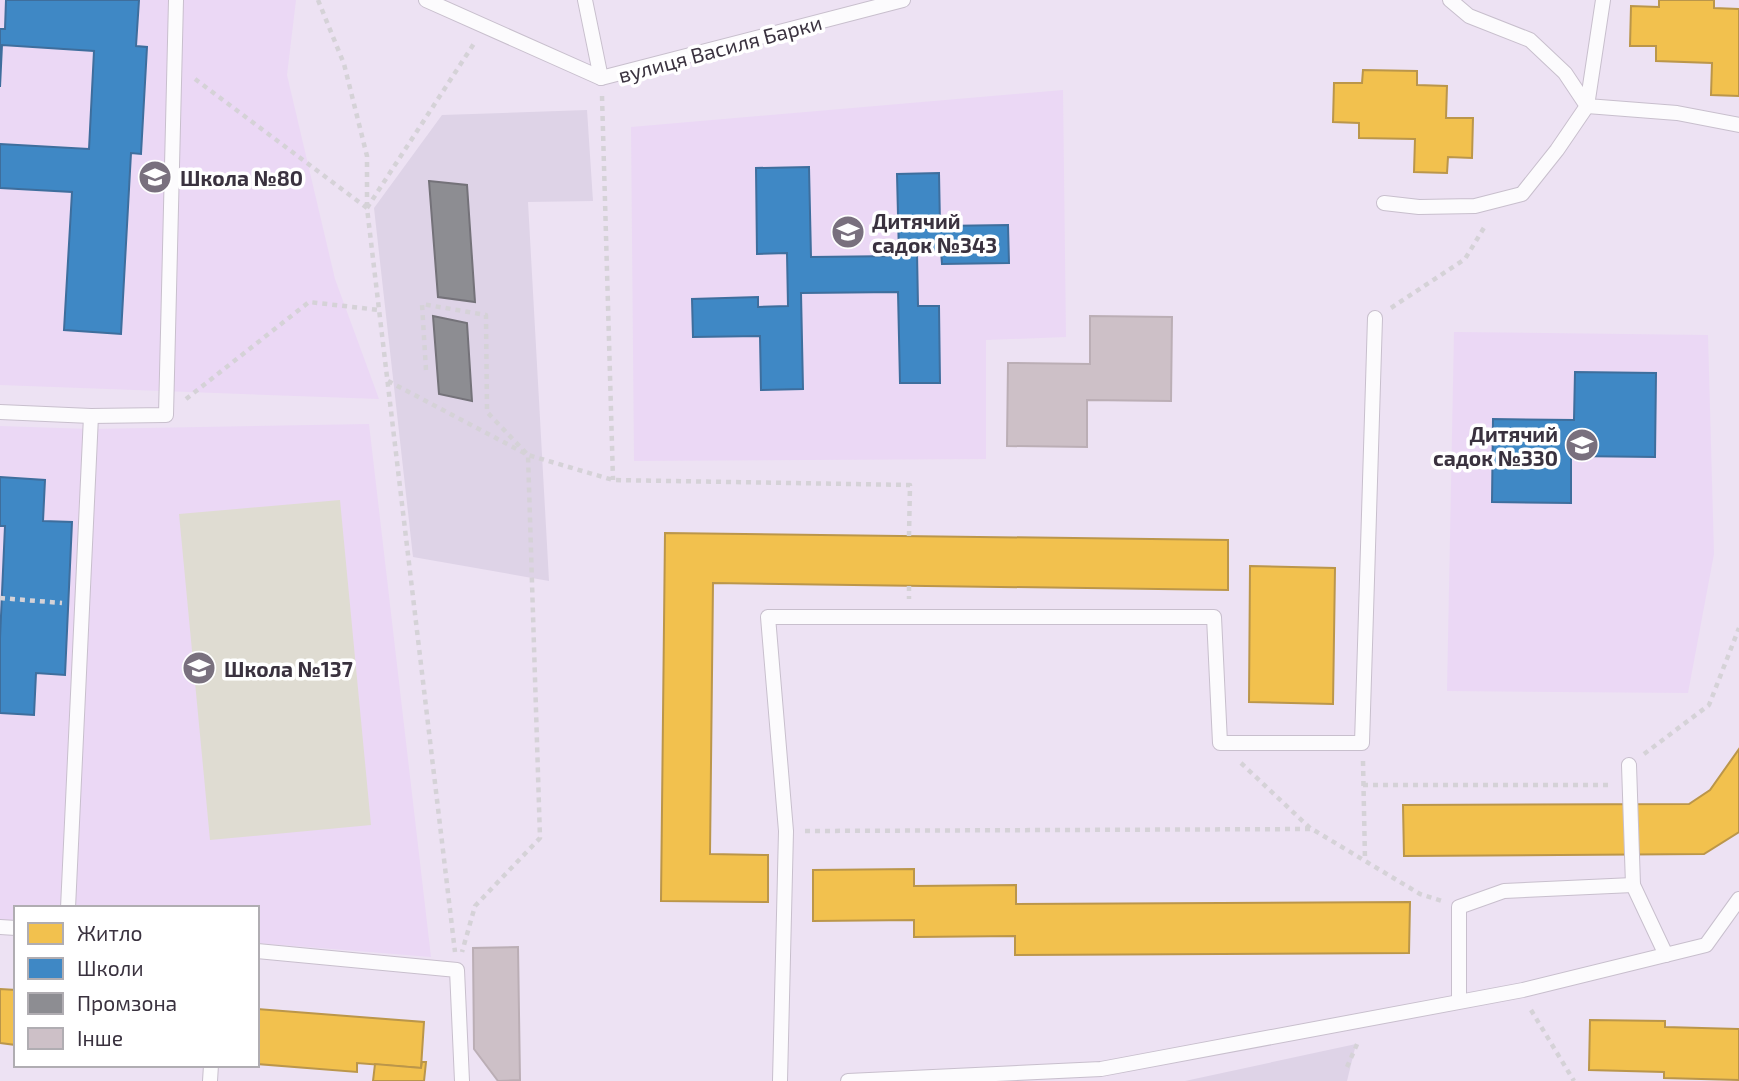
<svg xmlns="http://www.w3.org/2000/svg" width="1739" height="1081" font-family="'Exo 2',sans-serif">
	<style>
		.built { fill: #ebd8f5 }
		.industrial { fill: #ded3e7 }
		.green { fill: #dfdcd2 }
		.homes { fill: #f2c14e; stroke: #bb964a; stroke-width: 2 }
		.schools { fill: #3f88c5; stroke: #3e6e9d; stroke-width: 2 }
		.industry { fill: #8d8d92; stroke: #747279; stroke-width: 2 }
		.building { fill: #cdc0c7; stroke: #bbaeb5; stroke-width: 2 }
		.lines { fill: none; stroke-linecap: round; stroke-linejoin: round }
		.service-casing { stroke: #c8bfcd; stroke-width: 16 }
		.path { stroke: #d5d2d7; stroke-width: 4.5; stroke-dasharray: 5 5; stroke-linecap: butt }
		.service { stroke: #fcfbfd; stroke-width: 14 }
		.labels { text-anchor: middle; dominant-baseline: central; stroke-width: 7; stroke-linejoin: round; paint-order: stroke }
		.street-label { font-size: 21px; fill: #3a323f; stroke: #fff }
		.poi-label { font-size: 21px; font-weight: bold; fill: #3a323f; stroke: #fff; text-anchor: start }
	</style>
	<rect width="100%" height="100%" fill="#ede2f3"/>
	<g class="built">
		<polygon points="0,0 296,0 287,75 335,279 379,399 0,385"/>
		<polygon points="1063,90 1066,337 986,340 986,459 634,461 631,127"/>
		<polygon points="1454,332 1708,335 1714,554 1688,693 1447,691"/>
		<polygon points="369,424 431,957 257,943 257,908 54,906 53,908 16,908 16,922 0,921 0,426 90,429"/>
	</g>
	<g class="industrial">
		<polygon points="587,110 593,201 528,202 549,581 413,557 374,208 442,115"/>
		<polygon points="1356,1044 1347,1081 1185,1081"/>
	</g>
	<polygon class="green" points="340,500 371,825 210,840 179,514"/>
	<g class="homes">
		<polygon points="1659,0 1714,0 1714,8 1739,9 1739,96 1711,95 1712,63 1656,61 1656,46 1630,46 1631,6 1659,7"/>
		<polygon points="1363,70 1417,71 1417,85 1447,86 1446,118 1473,118 1472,158 1448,157 1447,173 1414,172 1415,139 1359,138 1359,123 1333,122 1334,83 1362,83"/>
		<polygon points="665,533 1228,540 1228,590 713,583 710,854 768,855 768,902 661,901"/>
		<polygon points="1250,566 1335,568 1333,704 1249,702"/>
		<polygon points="1739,749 1739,832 1704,854 1404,856 1403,805 1689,804 1710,790"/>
		<polygon points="914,869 914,886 1016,885 1016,904 1410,902 1409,953 1015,955 1015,936 914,937 914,920 813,921 813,870"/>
		<polygon points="0,989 16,990 16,1045 0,1043"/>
		<polygon points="257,1009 424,1022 421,1068 357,1063 357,1072 257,1064"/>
		<polygon points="1590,1020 1665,1021 1665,1027 1739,1029 1739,1080 1664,1078 1664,1072 1589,1070"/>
		<polygon points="422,1062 426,1062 424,1081 373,1081 375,1064 421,1068"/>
	</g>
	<g class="schools">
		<polygon points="6,0 139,0 136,46 147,47 141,154 131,153 121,334 64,330 72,192 0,188 0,144 89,149 94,51 2,45 0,87 0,29 5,29"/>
		<polygon points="809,167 811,257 899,256 897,174 939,173 940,226 1008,225 1009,263 942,264 941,251 917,252 918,306 939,306 940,383 900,383 898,292 801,293 803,389 761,390 760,336 693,337 692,299 758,297 758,307 788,306 787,253 757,254 756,168"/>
		<polygon points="1575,372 1656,373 1655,457 1571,456 1571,503 1492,502 1493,419 1574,420"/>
		<polygon points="0,477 45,480 43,521 72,522 65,675 36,673 34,715 0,713 0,638 5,526 0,526"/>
	</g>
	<g class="industry">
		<polygon points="429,181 467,185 475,302 438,297"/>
		<polygon points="433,316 467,323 472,401 439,394"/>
	</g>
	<g class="building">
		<polygon points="1090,316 1172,317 1171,401 1087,400 1087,447 1007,446 1008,363 1090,364"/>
		<polygon points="518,947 520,1080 498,1081 474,1049 473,948"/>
	</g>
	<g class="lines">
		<defs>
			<g id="service">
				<polyline points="426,0 601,78 903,0"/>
				<polyline points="585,0 601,78"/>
				<polyline points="1603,0 1587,106 1677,113 1739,125"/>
				<polyline points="1384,203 1419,207 1475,206 1522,194 1557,150 1587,106 1565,73 1530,40 1469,16 1450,0"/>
				<polyline points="0,412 91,416 166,415 176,0"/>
				<polyline points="1629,765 1633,885"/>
				<polyline points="68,908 91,416"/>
				<polyline points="0,927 16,928"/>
				<polyline points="257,951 457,970 462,1081"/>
				<polyline points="1459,1001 1459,907 1504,891 1633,885 1666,955"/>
				<polyline points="210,1081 211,1065"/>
				<polyline points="780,1081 786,831 768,617 1214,617 1220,743 1362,743 1375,318"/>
				<polyline points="848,1081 1101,1069 1523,990 1706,945 1739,899"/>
			</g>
		</defs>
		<use href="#service" class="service-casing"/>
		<g class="path">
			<polyline points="318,0 344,64 367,156 367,208"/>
			<polyline points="195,79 367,208 455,952"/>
			<polyline points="602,96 613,480"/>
			<polyline points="367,208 475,42"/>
			<polyline points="1391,308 1465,259 1485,226"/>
			<polyline points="426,370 422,304 486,315 487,412 528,455 540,838 475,906 462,952"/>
			<polyline points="388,381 528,455 613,480 910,485 909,536"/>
			<polyline points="186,399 309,302 379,310"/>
			<polyline points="909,586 909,599"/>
			<polyline points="0,598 62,603"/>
			<polyline points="1644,754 1709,705 1739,628"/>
			<polyline points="1363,761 1365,860"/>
			<polyline points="1241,763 1311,829"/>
			<polyline points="1363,785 1611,785"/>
			<polyline points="805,831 1312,829 1420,894 1442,901"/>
			<polyline points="1531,1010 1574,1081"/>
			<polyline points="1347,1067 1358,1042"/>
		</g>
		<use href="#service" class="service"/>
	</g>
	<defs>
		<symbol id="school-disc" viewBox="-11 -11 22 22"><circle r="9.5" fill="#79707e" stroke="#fff"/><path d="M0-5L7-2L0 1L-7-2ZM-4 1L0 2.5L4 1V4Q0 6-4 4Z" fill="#fff"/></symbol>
	</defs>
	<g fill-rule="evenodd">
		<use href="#school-disc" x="136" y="158" width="38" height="38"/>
		<use href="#school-disc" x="829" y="213" width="38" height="38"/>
		<use href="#school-disc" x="1563" y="426" width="38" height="38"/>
		<use href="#school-disc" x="180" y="649" width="38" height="38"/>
	</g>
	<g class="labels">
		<g class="street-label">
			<text transform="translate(720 48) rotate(-15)">вулиця Василя Барки</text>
		</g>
		<g class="poi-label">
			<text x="180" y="177">Школа №80</text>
			<text x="872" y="220">Дитячий<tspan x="872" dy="24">садок №343</tspan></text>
			<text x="1558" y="433" text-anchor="end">Дитячий<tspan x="1558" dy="24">садок №330</tspan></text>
			<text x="224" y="668">Школа №137</text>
		</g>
	</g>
	<rect x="14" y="906" width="245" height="161" fill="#ffffff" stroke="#b0adb2" stroke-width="2"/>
	<rect x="28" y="923" width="35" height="21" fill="#f2c14e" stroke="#b0adb2" stroke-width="2"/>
	<text x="77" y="941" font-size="21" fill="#3a323f">Житло</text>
	<rect x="28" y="958" width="35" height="21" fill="#3f88c5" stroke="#b0adb2" stroke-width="2"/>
	<text x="77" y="976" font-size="21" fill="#3a323f">Школи</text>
	<rect x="28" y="993" width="35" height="21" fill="#8d8d92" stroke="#b0adb2" stroke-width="2"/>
	<text x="77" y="1011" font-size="21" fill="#3a323f">Промзона</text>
	<rect x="28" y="1028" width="35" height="21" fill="#cdc0c7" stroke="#b0adb2" stroke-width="2"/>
	<text x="77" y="1046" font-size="21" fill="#3a323f">Інше</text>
</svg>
